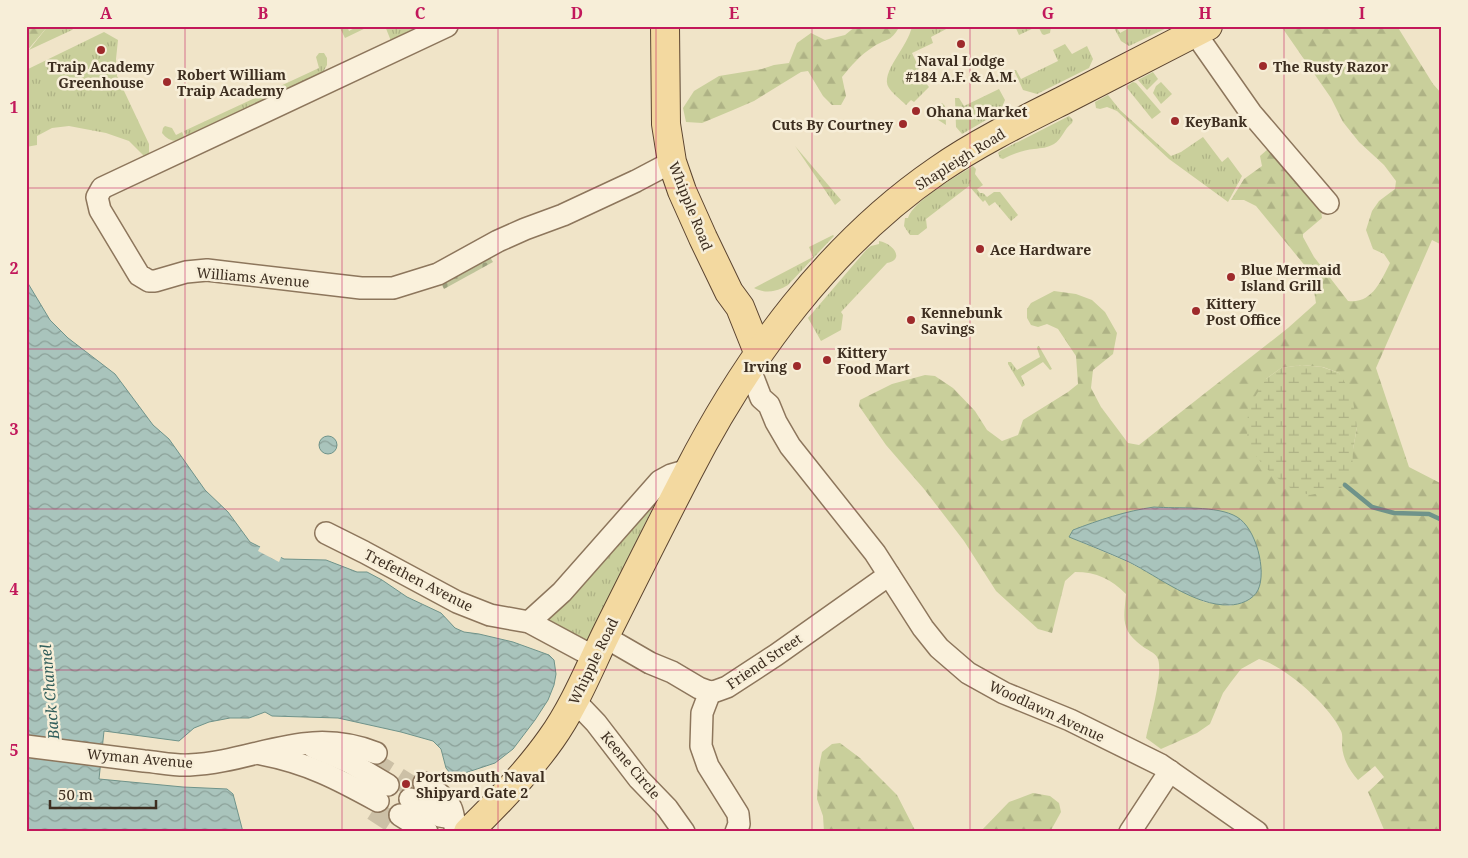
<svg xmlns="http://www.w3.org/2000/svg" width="1468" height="858" font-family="'Noto Serif',serif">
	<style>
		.grass { fill: url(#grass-tufts) }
		.forest { fill: url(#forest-firs); fill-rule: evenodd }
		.wetland { fill: url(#wetland-marsh) }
		.cemetery { fill: url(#cemetery-stones) }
		.water { fill: url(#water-waves); stroke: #6f938a }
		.pier { fill: #f0e4c8 }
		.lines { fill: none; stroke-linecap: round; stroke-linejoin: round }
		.stream { stroke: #6f938a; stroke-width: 4.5 }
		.minor-tunnel { stroke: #ccc0a6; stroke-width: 21; stroke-dasharray: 21 11; stroke-linecap: butt }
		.minor-casing { stroke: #8d765c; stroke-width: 24 }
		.major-casing { stroke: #5b4430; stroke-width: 30 }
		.minor { stroke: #faf1dc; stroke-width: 21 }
		.major { stroke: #f3d9a0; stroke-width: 28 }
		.grid { fill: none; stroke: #c2185b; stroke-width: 1; stroke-opacity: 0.55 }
		.poi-dot { fill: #9e2a2b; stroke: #f7eed8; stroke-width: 2 }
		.labels { text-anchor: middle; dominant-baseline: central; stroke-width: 5; stroke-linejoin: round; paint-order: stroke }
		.poi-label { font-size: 14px; font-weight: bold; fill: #3d2e20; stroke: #f7eed8; text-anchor: start }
		.street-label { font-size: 14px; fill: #3d2e20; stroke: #f7eed8 }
		.water-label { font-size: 15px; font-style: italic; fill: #2f5d5a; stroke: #f7eed8 }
		.neatline { fill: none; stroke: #c2185b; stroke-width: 2 }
		.grid-label { font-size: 16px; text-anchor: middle; font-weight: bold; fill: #c2185b }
	</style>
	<defs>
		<pattern id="grass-tufts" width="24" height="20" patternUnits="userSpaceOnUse" patternTransform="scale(1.25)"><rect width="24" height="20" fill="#c9cf9b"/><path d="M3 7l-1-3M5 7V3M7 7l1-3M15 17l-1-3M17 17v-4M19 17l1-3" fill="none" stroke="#aeb285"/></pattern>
		<pattern id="forest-firs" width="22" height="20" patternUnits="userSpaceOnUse" patternTransform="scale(1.25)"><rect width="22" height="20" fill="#c9cf9b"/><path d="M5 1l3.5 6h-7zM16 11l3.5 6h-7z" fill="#aeb285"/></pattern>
		<pattern id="wetland-marsh" width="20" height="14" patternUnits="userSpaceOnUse" patternTransform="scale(1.25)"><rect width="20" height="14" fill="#c9cf9b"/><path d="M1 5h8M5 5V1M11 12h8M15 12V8" fill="none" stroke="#aeb285"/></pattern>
		<pattern id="cemetery-stones" width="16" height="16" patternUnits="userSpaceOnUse" patternTransform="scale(1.25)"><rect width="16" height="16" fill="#bfc49a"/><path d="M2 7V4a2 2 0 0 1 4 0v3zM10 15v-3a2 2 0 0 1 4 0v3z" fill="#9ca07d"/></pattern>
		<pattern id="water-waves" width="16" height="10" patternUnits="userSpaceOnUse" patternTransform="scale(1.25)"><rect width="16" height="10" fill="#a9c4bc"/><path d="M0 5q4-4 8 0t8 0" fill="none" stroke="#8ba098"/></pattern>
	</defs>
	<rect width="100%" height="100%" fill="#f0e4c8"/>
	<g class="grass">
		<polygon points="48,26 55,26 57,29 61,26 76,26 72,30 29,50"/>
		<polygon points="339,26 347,26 349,31 358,26 370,26 345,38"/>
		<polygon points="385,26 420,26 420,27 391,41"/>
		<path d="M912,26H952L931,37L933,43L912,53L919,68L917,72L929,87L914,102L911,100L906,105C900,99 893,94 889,88C879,73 909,46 912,26Z"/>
		<polygon points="1015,26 1051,26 1051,27 1050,33 1044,35 1042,34 1038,26 1019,35"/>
		<polygon points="1113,26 1116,26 1120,33 1133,26 1171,26 1129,46 1121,41"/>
		<polygon points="104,32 118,40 116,59 117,76 149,144 149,153 146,158 129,141 106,133 69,126 52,128 37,136 37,145 26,147 26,108 29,98 26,97 26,70"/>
		<polygon points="1065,44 1072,54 1087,46 1093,59 1089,68 1037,94 1023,90 1014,70 1016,70 1021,79 1058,61 1053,50"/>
		<polygon points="319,53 324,53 327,58 327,65 322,74 187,138 184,131 319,68 316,57"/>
		<polygon points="1153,72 1158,79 1147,90 1138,80"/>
		<polygon points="1133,82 1136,83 1161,112 1152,119 1127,88 1127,86"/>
		<polygon points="1161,82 1172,94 1161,104 1153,93 1156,86"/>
		<polygon points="999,89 1005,100 1000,112 962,134 956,127 955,98 959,98 964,106"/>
		<polygon points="1108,95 1120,110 1171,156 1181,152 1203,137 1222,162 1228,157 1242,176 1228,202 1169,159 1117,111 1107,107 1100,109 1096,108 1095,102"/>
		<polygon points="942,103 945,106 946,125 929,114"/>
		<path d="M1069,116L1073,120L1072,123C1064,129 1062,139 1054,144C1047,148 1042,148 1034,149C1024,150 1012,154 1003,159L1000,158L998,153L1000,151Z"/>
		<path d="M165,126L172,128L176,135L182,132L185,139C176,143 168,141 162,133L163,128Z"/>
		<polygon points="795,146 841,200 835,205"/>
		<path d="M973,166L976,169L975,174L983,185L977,189L980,193H983L987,197L994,192H1000L1018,215L1011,221L995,202L989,206L985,200L983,202L969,186L926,219L927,228L918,235H910L904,226L905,218H908C913,201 957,176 973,166Z"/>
		<path d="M833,235L834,236L788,285C777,292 766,294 754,288L813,257L809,247Z"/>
		<path d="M879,241C892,243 906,259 887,263L841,312L843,315L841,330L821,341L808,318L867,249L871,246L879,244Z"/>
		<polygon points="1038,346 1039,346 1052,369 1050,370 1043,362 1021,376 1025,385 1022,387 1008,364 1008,362 1011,362 1017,370 1040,357 1037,348"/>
		<polygon points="657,499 587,640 583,641 547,621 547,617 551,611 555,614"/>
	</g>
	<g class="forest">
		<polygon points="26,26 48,26 26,52"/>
		<path d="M856,26H900C889,44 888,37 873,47C860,55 851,66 842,77L846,96L841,105H832L823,96L808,71L801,72L754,101L733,110L702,123L686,122L683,108L694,91L719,76L762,69L774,65L789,63L797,43L811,33L825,40L845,35Z"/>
		<path d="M1281,26H1397L1433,84L1442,94V245L1432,240L1376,368L1409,467L1442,484V832H1385L1368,792L1384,777L1375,766L1358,780C1349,770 1343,759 1342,746C1342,741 1343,735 1341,731C1330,706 1285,666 1259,659L1241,669L1231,682L1223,693L1210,724L1197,733L1161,749L1146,738C1149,723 1165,669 1157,657C1155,653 1146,649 1142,646C1120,630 1124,618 1126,594C1111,579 1097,572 1075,572L1065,581L1052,633L1038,629L996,591L964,541L924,489L886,445L859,406L860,400L892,384L925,375L935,376L953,388L975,411L987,430L1002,441L1018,435L1023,420L1068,392L1078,384L1076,356L1058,329L1047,324L1038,327L1031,325L1027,318V309L1031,303L1054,291L1076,294L1092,300L1105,312L1117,333L1113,354L1093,370L1091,388L1101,407L1128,443L1139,445L1288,328L1316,303L1311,273L1256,206L1244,200H1231L1244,179L1262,166L1260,156L1268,149L1321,210L1322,218L1303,234V237L1314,257L1348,301C1372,304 1381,281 1390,263L1384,254L1373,249L1366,230L1372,211L1379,201L1395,189L1396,181L1384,165L1359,142L1343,122L1331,98ZM1302,365L1323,367L1339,373L1357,427L1353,449L1266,379L1281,368ZM1154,507L1206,510L1226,513L1249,600L1230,606L1204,602L1128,562L1069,537L1073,530C1100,520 1126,511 1154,507Z"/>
		<polygon points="840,743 860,758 897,795 916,832 824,832 823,816 817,799 819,767 822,752 832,744"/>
		<polygon points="1033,793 1050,796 1059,803 1061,812 1050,832 980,832 1009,802"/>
	</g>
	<polygon class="wetland" points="1302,365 1322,367 1339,373 1352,394 1357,427 1353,449 1352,477 1340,489 1310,495 1293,490 1270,472 1258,459 1247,439 1248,408 1266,379 1281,368"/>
	<polygon class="cemetery" points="488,254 493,262 444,289 440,281"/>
	<g class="water">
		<polygon points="26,280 50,320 68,338 115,374 153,425 169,439 205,490 228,512 250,542 284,559 326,560 357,572 367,572 382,580 407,597 441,613 455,628 464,632 479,634 513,642 549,655 554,660 556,674 554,685 548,700 535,720 513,749 495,763 465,773 450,773 446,768 441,749 433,741 401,732 338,718 272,716 265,712 249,718 230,718 209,722 194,728 179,741 104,731 99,779 183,787 227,789 233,794 243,832 26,832"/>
		<circle cx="328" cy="445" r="9"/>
		<path d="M1154,507C1178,509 1217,505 1237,517C1256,528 1267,571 1258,590C1253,600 1240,605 1229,605C1195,606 1159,577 1129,562C1109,553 1089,545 1069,537L1073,530C1099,520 1126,511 1154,507Z"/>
	</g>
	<polygon class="pier" points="261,545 282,555 279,562 258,551"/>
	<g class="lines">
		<polyline class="stream" points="1345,485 1372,507 1394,513 1429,514 1442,520"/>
		<g class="minor-tunnel">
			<polyline points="371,761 419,791"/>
			<polyline points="373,810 395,824"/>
		</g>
		<defs>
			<g id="minor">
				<polyline points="447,26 102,188 97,197 100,210 139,275 149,281 155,281 186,272 207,270 361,288 393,288 438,274 498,241 525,229 563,215 636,181 672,162"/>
				<polyline points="1195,33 1251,113 1328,203"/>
				<polyline points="749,367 761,398 769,405 776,422 790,446 875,553 923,628 939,648 968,673 1004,693 1070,720 1161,765 1257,832"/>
				<polyline points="326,533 364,552 457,602 490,615 529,622 596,658"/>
				<polyline points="529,622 562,592 660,481 671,475 688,470"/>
				<polyline points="605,637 650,663 672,672 699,688 710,692 716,691 727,687 776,655 889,575"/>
				<polyline points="710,692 702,713 701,746 708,766 738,814 739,824 736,832"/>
				<polyline points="574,700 596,723 639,779 667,808 684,832"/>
				<path d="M26,746C65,751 104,756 144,761C158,762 174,766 189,765C256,762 306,725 376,753"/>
				<polyline points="313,747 349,762 388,785"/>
				<path d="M261,754C308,763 338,779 378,801"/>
				<path d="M424,783C433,790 446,797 451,808C454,814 454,824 456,832"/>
				<polyline points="410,799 440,816 453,818"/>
				<polyline points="400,815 427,832"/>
				<polyline points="1130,832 1170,771"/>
			</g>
			<g id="major">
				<polyline points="665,26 666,124 672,162 682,191 703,238 729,292 740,307 758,352"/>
				<path d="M468,832C498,803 527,773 551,739C574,707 589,669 606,634C633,580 660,526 688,472C747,357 830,244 938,170C977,143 1020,122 1062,101C1110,76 1159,51 1208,26"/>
			</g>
		</defs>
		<use href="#minor" class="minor-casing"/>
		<use href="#major" class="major-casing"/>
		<use href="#minor" class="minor"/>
		<use href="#major" class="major"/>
	</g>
	<path class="grid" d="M185,26V832M342,26V832M498,26V832M656,26V832M812,26V832M970,26V832M1127,26V832M1284,26V832M26,188H1442M26,349H1442M26,509H1442M26,670H1442"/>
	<g class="poi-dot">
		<circle cx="961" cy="44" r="5"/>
		<circle cx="101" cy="50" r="5"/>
		<circle cx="1263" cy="66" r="5"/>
		<circle cx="167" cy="82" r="5"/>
		<circle cx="916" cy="111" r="5"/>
		<circle cx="1175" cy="121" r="5"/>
		<circle cx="903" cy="124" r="5"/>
		<circle cx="980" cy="249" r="5"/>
		<circle cx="1231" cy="277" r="5"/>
		<circle cx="1196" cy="311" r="5"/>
		<circle cx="911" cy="320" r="5"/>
		<circle cx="827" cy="360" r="5"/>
		<circle cx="797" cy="366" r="5"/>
		<circle cx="406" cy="784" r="5"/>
	</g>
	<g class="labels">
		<g class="poi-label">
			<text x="961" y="60" text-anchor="middle">Naval Lodge<tspan x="961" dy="16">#184 A.F. &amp; A.M.</tspan></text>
			<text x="101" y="66" text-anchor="middle">Traip Academy<tspan x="101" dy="16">Greenhouse</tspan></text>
			<text x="1273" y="66">The Rusty Razor</text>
			<text x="177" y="74">Robert William<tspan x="177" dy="16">Traip Academy</tspan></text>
			<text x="926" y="111">Ohana Market</text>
			<text x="1185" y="121">KeyBank</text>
			<text x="893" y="124" text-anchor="end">Cuts By Courtney</text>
			<text x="990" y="249">Ace Hardware</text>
			<text x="1241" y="269">Blue Mermaid<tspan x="1241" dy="16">Island Grill</tspan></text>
			<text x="1206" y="303">Kittery<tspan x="1206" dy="16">Post Office</tspan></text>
			<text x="921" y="312">Kennebunk<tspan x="921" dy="16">Savings</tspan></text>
			<text x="837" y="352">Kittery<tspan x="837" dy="16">Food Mart</tspan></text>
			<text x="787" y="366" text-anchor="end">Irving</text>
			<text x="416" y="776">Portsmouth Naval<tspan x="416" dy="16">Shipyard Gate 2</tspan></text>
		</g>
		<g class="street-label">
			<text transform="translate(960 159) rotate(-32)">Shapleigh Road</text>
			<text transform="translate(691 206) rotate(68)">Whipple Road</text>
			<text transform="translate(253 277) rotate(5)">Williams Avenue</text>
			<text transform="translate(419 580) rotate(27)">Trefethen Avenue</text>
			<text transform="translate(593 661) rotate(-64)">Whipple Road</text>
			<text transform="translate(764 661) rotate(-34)">Friend Street</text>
			<text transform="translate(1047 711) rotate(25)">Woodlawn Avenue</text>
			<text transform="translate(140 758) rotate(5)">Wyman Avenue</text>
			<text transform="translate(631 765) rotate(50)">Keene Circle</text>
		</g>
		<g class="water-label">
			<text transform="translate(49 692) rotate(-95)">Back Channel</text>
		</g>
	</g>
	<rect width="1468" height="858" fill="none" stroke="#f7eed8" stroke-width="55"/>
	<path d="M50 800v8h106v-8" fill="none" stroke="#3d2e20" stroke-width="2.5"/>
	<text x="58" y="800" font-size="15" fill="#3d2e20" stroke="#f7eed8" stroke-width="4" paint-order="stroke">50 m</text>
	<rect x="28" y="28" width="1412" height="802" class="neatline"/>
	<g class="grid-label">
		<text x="106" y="19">A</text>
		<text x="263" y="19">B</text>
		<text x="420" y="19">C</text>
		<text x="577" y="19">D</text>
		<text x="734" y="19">E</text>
		<text x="891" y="19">F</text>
		<text x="1048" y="19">G</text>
		<text x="1205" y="19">H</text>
		<text x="1362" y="19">I</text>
		<text x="14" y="113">1</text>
		<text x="14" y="274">2</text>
		<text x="14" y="435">3</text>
		<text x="14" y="595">4</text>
		<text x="14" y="756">5</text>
	</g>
</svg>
